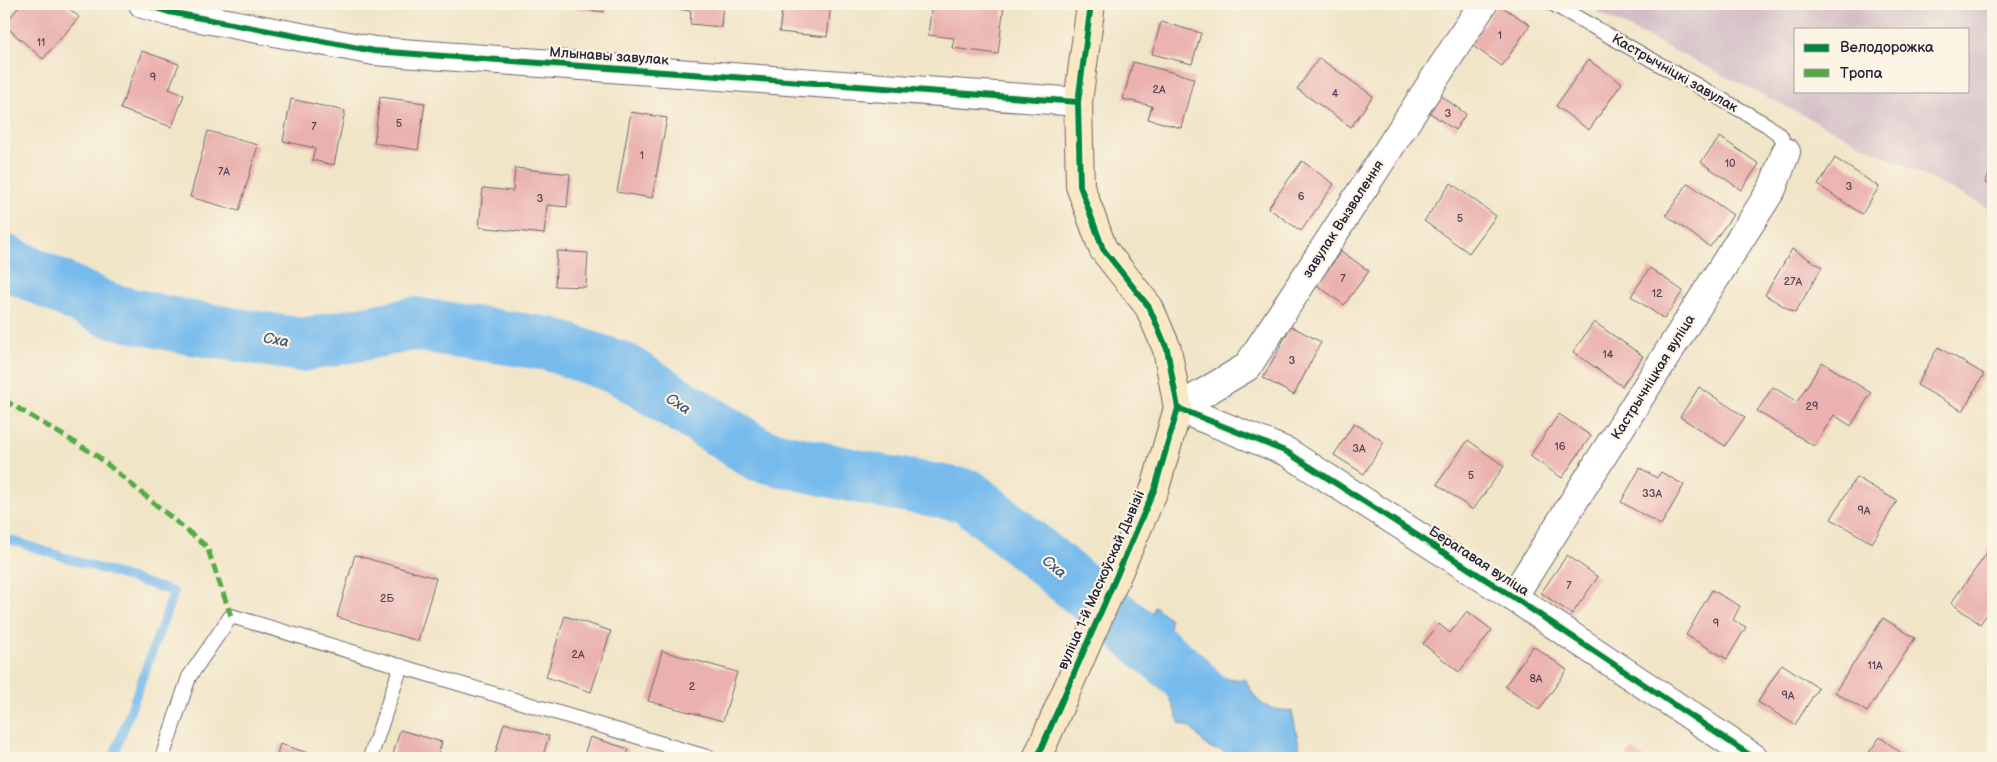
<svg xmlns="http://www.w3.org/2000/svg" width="1997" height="762" font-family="'Balsamiq Sans',sans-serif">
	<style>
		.industrial { fill: #d2bdc6; fill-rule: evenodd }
		.water { fill: #77bbed; stroke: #4c6e94 }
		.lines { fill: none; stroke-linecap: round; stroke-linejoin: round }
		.stream { stroke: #77bbed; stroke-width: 9 }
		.river { stroke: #77bbed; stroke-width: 54 }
		.building { fill: #eab1af }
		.lane-casing { stroke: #6a666c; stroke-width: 16 }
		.street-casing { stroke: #6a666c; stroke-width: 30 }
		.secondary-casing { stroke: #6a666c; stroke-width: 30 }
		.lane { stroke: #fff; stroke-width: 14 }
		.street { stroke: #fff; stroke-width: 28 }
		.secondary { stroke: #fae7c3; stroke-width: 28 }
		.quiet { stroke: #53aa46; stroke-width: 5; stroke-dasharray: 10 5; stroke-linecap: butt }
		.cycleway-casing { stroke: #fcf5e5; stroke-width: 9 }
		.cycleway { stroke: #00873e; stroke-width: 6 }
		.labels { text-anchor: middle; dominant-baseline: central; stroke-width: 4.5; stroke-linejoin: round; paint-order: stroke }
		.number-label { font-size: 11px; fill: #544658 }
		.street-label { font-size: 14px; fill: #22223b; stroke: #fcf5e5 }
		.water-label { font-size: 15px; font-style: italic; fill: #405879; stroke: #fcf5e5 }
	</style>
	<rect width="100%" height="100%" fill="#fcf5e5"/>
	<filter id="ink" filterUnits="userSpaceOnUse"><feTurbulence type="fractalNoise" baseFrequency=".02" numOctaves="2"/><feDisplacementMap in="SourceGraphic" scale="10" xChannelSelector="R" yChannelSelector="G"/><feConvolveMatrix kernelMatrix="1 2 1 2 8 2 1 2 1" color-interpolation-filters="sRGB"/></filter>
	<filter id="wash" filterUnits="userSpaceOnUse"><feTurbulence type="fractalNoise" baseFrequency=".0096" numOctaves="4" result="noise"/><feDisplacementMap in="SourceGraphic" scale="20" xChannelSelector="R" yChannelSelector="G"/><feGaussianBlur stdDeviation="1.12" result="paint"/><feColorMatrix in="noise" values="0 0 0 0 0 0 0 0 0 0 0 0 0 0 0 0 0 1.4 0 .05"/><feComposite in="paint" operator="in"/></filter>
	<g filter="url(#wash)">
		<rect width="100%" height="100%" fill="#f1e5c8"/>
		<path class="industrial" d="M1601,4H1993V210L1597,12ZM1796,29H1968V91H1796Z"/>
		<path class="water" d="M1155,606L1170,619L1168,647L1211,677L1246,680C1258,706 1265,709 1292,711L1299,746V758H1225V751L1209,748L1190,727L1180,724L1158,668L1138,650Z"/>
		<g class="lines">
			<polyline class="stream" points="4,538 174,592 113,758"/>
			<polyline class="river" points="4,261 108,310 186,327 302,345 413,324 549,344 622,369 760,455 874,480 968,496 1182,672 1265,758"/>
		</g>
		<g id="blocks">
			<g class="building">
				<polygon points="21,4 64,4 79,17 43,59 4,25"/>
				<polygon points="572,4 605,4 604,12 572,8"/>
				<polygon points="677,4 723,4 721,27 690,24 691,11 677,9"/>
				<polygon points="783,4 831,4 827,37 779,32"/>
				<polygon points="932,4 1004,4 998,54 952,48 954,38 928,35"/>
				<polygon points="1498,4 1530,25 1502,66 1470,44"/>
				<polygon points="1161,22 1201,33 1192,64 1152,54"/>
				<polygon points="142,51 179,64 169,89 184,95 172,127 120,109"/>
				<polygon points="1319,58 1373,96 1351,127 1297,89"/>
				<polygon points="1588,60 1622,83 1589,130 1556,106"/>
				<polygon points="1133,62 1194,78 1181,128 1148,119 1152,106 1123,99"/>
				<polygon points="1440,95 1466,114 1455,130 1429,112"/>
				<polygon points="380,97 425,103 418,150 374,143"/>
				<polygon points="291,99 345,111 334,165 312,160 315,148 283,141"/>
				<polygon points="631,112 667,118 652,198 617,192"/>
				<polygon points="208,131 258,145 239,211 190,197"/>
				<polygon points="1720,137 1759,164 1741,190 1701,162"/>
				<polygon points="1835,158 1879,187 1862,214 1818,185"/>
				<polygon points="1302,161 1334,184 1301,231 1268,208"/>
				<polygon points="1993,166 1993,187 1985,183"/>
				<polygon points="515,168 570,174 567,207 547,205 544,234 479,227 483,188 513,191"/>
				<polygon points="1451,183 1496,216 1469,253 1424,221"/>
				<polygon points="1688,183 1733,215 1710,247 1666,215"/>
				<polygon points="1792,249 1822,267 1795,313 1765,295"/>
				<polygon points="557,251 588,253 586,287 555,286"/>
				<polygon points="1341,251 1369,271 1344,305 1317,285"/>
				<polygon points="1650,268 1683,291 1664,319 1631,296"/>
				<polygon points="1594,322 1643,356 1622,386 1573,352"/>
				<polygon points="1291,326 1321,342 1294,395 1263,378"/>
				<polygon points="1938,347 1984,374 1963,411 1917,385"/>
				<polygon points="1822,362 1871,393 1851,426 1834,415 1814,446 1757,411 1773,387 1797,402"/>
				<polygon points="1699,387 1745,417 1725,446 1680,417"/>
				<polygon points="1559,414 1591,436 1562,478 1530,456"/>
				<polygon points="1354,423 1384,442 1364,474 1334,455"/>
				<polygon points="1468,440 1504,466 1473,510 1437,484"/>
				<polygon points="1640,468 1657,478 1661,472 1684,485 1661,525 1621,502"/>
				<polygon points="1856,477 1897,501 1872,543 1831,519"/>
				<polygon points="1990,549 1993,551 1993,606 1980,624 1951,603"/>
				<polygon points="355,555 436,578 418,641 337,617"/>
				<polygon points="1567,555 1598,577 1572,614 1541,593"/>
				<polygon points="1712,590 1740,606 1733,620 1746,627 1727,659 1686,635"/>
				<polygon points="1467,611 1492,630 1459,672 1423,644 1439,624 1450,633"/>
				<polygon points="565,616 611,631 591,692 546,677"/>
				<polygon points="1883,618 1915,638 1867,712 1835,692"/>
				<polygon points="1533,646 1567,670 1539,710 1505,686"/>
				<polygon points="662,651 737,672 723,721 648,701"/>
				<polygon points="1782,664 1818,688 1795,725 1758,702"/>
				<polygon points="504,723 549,736 542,758 494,758"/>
				<polygon points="400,730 442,742 437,758 392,758"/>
				<polygon points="590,737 629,749 626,758 583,758"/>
				<polygon points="1880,737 1905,756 1904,758 1865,758"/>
				<polygon points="280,744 324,758 276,758"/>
				<polygon points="1632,749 1645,758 1625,758"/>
			</g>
		</g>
	</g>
	<g filter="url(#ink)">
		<use href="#blocks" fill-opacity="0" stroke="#6a666c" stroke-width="1"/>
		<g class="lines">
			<defs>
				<g id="lane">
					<polyline points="1553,4 1767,125 1781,136 1786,152"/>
					<polyline points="162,758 189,677 231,616 710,758"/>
					<polyline points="370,758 401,666"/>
				</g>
				<g id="street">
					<polyline points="143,4 169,12 374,51 1078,102"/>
					<polyline points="1178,408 1287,452 1513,597 1754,758"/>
					<polyline points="1178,408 1247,367 1483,4"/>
					<polyline points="1513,597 1772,189 1786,152"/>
				</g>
				<polyline id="secondary" points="1037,758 1155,488 1178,408 1167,349 1149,307 1103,249 1080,186 1078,102 1091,4"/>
			</defs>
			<use href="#lane" class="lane-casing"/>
			<use href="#street" class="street-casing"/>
			<use href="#secondary" class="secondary-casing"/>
			<use href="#lane" class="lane"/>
			<use href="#street" class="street"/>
			<use href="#secondary" class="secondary"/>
			<polyline class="quiet" points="4,400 96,455 207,547 231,616"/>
			<defs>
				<g id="cycleway">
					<polyline points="143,4 169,12 374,51 1078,102"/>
					<polyline points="1178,408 1287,452 1513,597 1754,758"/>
					<polyline points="1037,758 1155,488 1178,408 1167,349 1149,307 1103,249 1080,186 1078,102 1091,4"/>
				</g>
			</defs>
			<use href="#cycleway" class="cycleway-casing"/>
			<use href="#cycleway" class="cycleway"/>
		</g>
	</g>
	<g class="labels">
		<g class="number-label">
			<text x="1500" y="35">1</text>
			<text x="41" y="42">11</text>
			<text x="153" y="77">9</text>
			<text x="1159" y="89">2А</text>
			<text x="1335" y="93">4</text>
			<text x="1448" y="113">3</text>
			<text x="399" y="123">5</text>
			<text x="314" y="126">7</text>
			<text x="642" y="155">1</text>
			<text x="1730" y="163">10</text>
			<text x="224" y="171">7А</text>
			<text x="1849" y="186">3</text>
			<text x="1301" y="196">6</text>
			<text x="540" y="198">3</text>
			<text x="1460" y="218">5</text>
			<text x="1343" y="278">7</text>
			<text x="1793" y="281">27А</text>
			<text x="1657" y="293">12</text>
			<text x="1608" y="354">14</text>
			<text x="1292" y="360">3</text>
			<text x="1812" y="406">29</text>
			<text x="1560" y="446">16</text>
			<text x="1359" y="448">3А</text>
			<text x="1471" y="475">5</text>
			<text x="1652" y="493">33А</text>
			<text x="1864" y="510">9А</text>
			<text x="1569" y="585">7</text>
			<text x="387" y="598">2Б</text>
			<text x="1716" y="623">9</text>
			<text x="578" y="654">2А</text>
			<text x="1875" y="665">11А</text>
			<text x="1536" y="678">8А</text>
			<text x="692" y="686">2</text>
			<text x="1788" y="695">9А</text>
		</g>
		<g class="street-label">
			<text transform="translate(609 56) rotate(4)">Млынавы завулак</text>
			<text transform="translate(1675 73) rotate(30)">Кастрычніцкі завулак</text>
			<text transform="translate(1343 219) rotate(-57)">завулак Вызвалення</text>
			<text transform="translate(1653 377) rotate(-58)">Кастрычніцкая вуліца</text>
			<text transform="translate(1479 561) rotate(33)">Берагавая вуліца</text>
			<text transform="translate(1101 580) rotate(-66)">вуліца 1-й Маскоўскай Дывізіі</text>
		</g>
		<g class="water-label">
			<text transform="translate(276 340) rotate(10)">Сха</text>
			<text transform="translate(678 404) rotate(32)">Сха</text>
			<text transform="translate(1054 567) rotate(39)">Сха</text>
		</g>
	</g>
	<rect width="1997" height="762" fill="none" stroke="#fcf5e5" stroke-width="20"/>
	<rect x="1794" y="28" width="175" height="65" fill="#fcf5e5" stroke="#a5a1a1"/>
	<rect x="1804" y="44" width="25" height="8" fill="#00873e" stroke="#a5a1a1"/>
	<text x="1840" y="52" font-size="15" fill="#22223b">Велодорожка</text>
	<rect x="1804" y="69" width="25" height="8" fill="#53aa46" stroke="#a5a1a1"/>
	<text x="1840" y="78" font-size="15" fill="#22223b">Тропа</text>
</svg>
